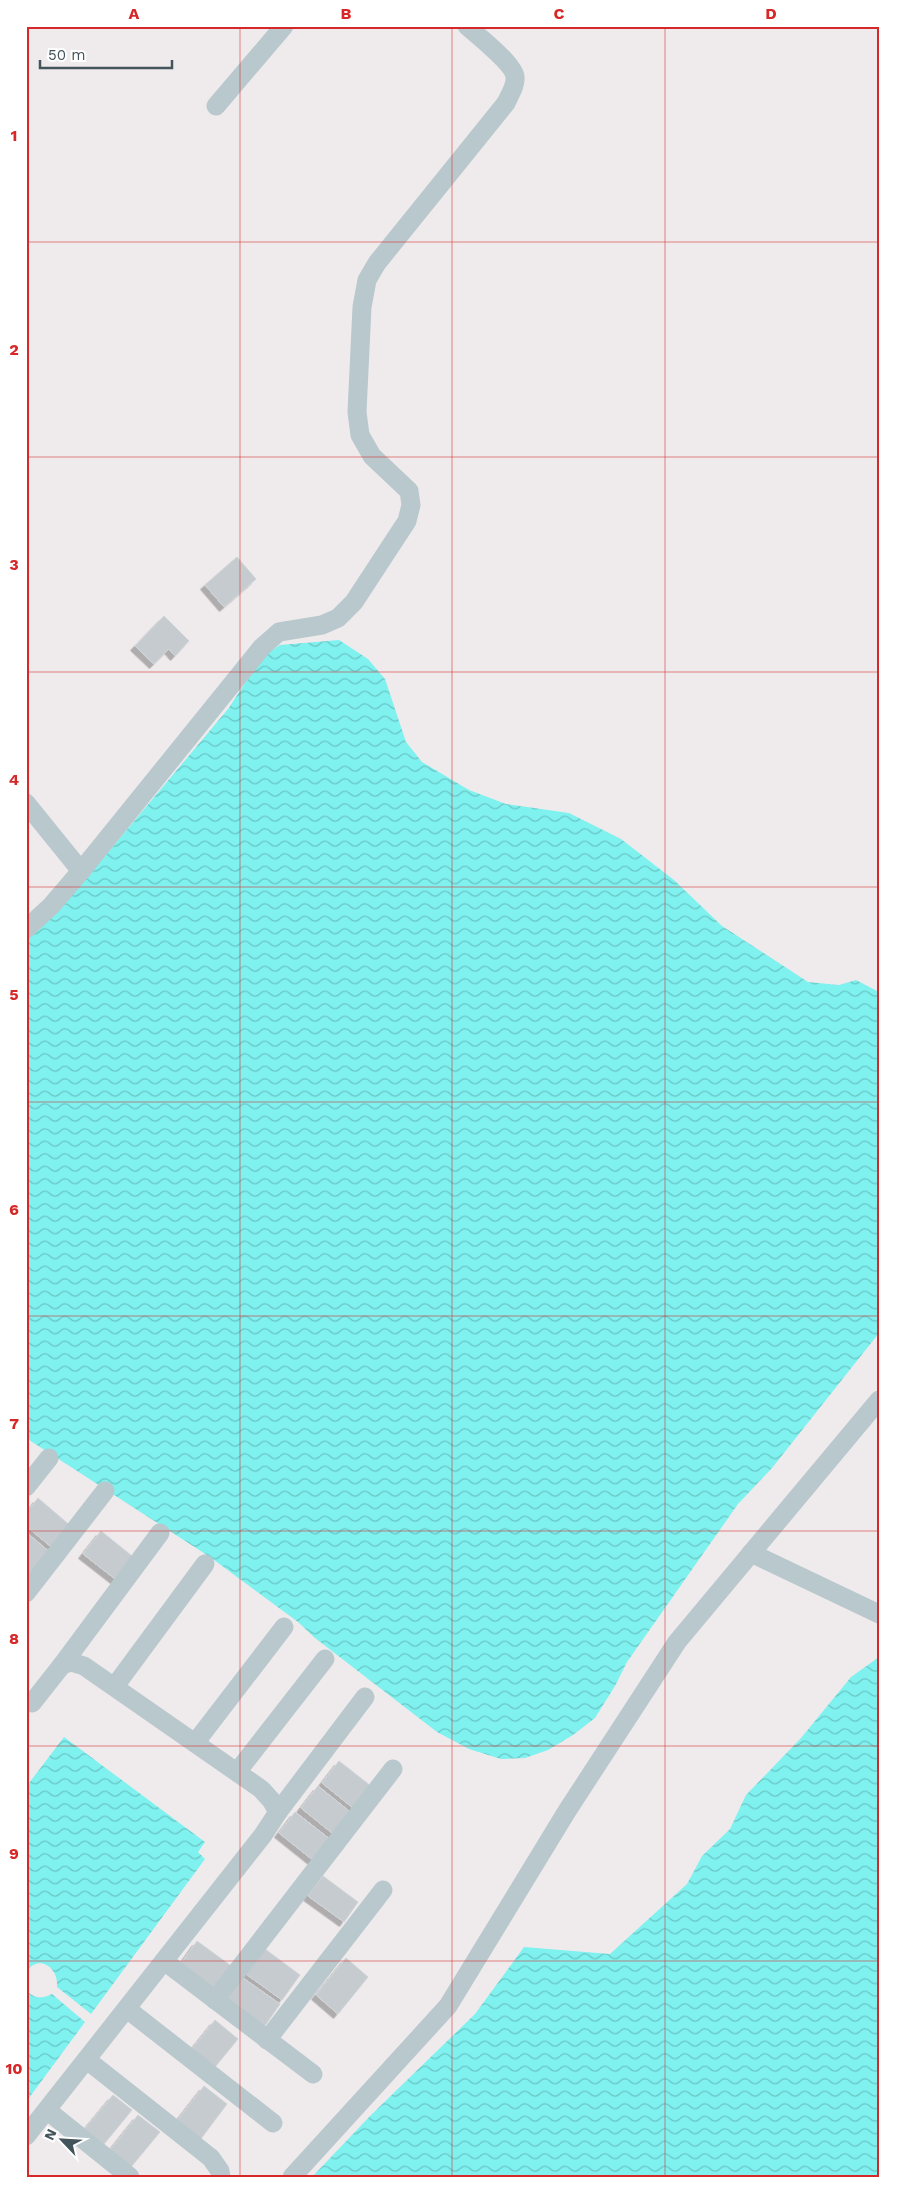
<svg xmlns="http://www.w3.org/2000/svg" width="905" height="2203" font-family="'Work Sans',sans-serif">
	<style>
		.water { fill: url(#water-waves) }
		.building { fill: #c5cbcf; stroke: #cfd4d8; filter: url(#shadow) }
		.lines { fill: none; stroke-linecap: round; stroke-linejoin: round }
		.minor { stroke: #b9c8cd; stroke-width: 19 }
		.grid { fill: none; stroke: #d62828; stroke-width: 1; stroke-opacity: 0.55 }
		.neatline { fill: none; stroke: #d62828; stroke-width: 2 }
		.grid-label { font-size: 16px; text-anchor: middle; font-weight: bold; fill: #d62828 }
	</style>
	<defs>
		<pattern id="water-waves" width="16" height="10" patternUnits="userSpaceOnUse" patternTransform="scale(1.25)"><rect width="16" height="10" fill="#7ff1ef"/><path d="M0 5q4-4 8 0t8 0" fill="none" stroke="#6ac6c5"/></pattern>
		<filter id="shadow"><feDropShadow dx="-4.5" dy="4.5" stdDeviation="0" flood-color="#0004"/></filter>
	</defs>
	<rect width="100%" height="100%" fill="#efebec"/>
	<g class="water">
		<polygon points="339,640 368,659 385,679 406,742 422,762 469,790 506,804 569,813 621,839 674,880 722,926 808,982 839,985 856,980 879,992 879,1333 772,1468 738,1504 627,1662 615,1686 595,1718 573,1735 548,1750 525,1758 501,1759 469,1749 437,1732 315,1638 298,1622 210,1557 26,1438 26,940 93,870 228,709 262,657 280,645"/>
		<polygon points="879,1657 879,2177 312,2177 370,2116 475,2014 524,1947 610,1954 687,1884 702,1856 730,1829 746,1795 801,1738 851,1677"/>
		<path d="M64,1737L205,1842L198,1852L205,1859L91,2014L57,1987C59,1968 39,1953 26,1972V1787Z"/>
		<path d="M26,1990C34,1999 42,1999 52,1994L85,2022L26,2102Z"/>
	</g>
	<g class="building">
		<polygon points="237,557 256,579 224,607 205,585"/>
		<polygon points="164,616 189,641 175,656 169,649 154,664 135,646"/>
		<polygon points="38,1498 73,1528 55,1550 26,1526 26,1513"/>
		<polygon points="101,1531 137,1560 119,1582 83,1554"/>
		<polygon points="26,1532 52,1554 33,1577 26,1571"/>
		<polygon points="339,1761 376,1790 358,1812 322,1783"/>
		<polygon points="318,1786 354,1815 337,1837 301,1808"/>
		<polygon points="295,1812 331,1840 314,1861 279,1833"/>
		<polygon points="323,1876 358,1902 344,1922 308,1896"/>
		<polygon points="197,1941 234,1968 218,1992 180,1965"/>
		<polygon points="265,1949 300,1975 282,2000 246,1974"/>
		<polygon points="346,1958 368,1977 338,2014 316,1995"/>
		<polygon points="243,1978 280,2004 264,2027 227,2000"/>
		<polygon points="215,2020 238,2039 210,2073 188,2054"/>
		<polygon points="204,2086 227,2104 200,2140 176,2122"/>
		<polygon points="113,2095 132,2110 104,2144 85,2129"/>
		<polygon points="138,2115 160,2132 131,2167 110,2150"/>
	</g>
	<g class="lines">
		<g class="minor">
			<polyline points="216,106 284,26"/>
			<polyline points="26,803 81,871"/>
			<path d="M26,929L51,906L81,871L262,647L279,632L322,625L338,618L354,602L407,521L411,505L409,491L372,456L360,435L357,412L362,307L367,280L377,263L506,103C509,96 516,86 515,77C514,64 478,36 467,26"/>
			<polyline points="26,1487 49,1458"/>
			<polyline points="751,1553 879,1614"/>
			<polyline points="26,1593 105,1491"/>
			<polyline points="62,1665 160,1533"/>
			<polyline points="115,1686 205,1564"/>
			<polyline points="195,1743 284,1627"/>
			<polyline points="237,1772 325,1659"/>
			<polyline points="278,1812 365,1697"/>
			<polyline points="164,1961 313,2074"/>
			<polyline points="215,2000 393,1769"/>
			<polyline points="127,2009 273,2123"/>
			<polyline points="267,2040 383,1890"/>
			<polyline points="87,2060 211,2158 220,2171 221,2177"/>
			<polyline points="48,2111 130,2177"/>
			<polyline points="26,2136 263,1835 278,1812 271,1800 261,1789 84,1666 71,1662 62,1665 32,1703"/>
			<polyline points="292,2177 448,2006 567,1811 677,1642 879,1400"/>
		</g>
	</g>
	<path class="grid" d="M240,26V2177M452,26V2177M665,26V2177M26,242H879M26,457H879M26,672H879M26,887H879M26,1102H879M26,1316H879M26,1531H879M26,1746H879M26,1961H879"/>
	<rect width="905" height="2203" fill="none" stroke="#ffffff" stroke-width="55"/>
	<g transform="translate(62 2140) rotate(295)" stroke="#ffffff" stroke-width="4" paint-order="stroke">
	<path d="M0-4L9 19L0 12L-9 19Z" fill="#43545a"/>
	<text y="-8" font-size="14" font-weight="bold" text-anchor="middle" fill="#43545a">N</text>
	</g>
	<path d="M40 60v8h132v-8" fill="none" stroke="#43545a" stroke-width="2.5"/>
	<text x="48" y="60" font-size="15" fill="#43545a" stroke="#ffffff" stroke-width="4" paint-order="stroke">50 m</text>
	<rect x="28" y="28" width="850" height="2148" class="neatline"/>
	<g class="grid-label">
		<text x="134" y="19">A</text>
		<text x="346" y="19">B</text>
		<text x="559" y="19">C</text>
		<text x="771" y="19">D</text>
		<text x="14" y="141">1</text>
		<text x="14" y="355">2</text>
		<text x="14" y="570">3</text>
		<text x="14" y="785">4</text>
		<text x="14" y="1000">5</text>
		<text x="14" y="1215">6</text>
		<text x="14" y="1429">7</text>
		<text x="14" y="1644">8</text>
		<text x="14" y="1859">9</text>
		<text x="14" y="2074">10</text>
	</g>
</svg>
